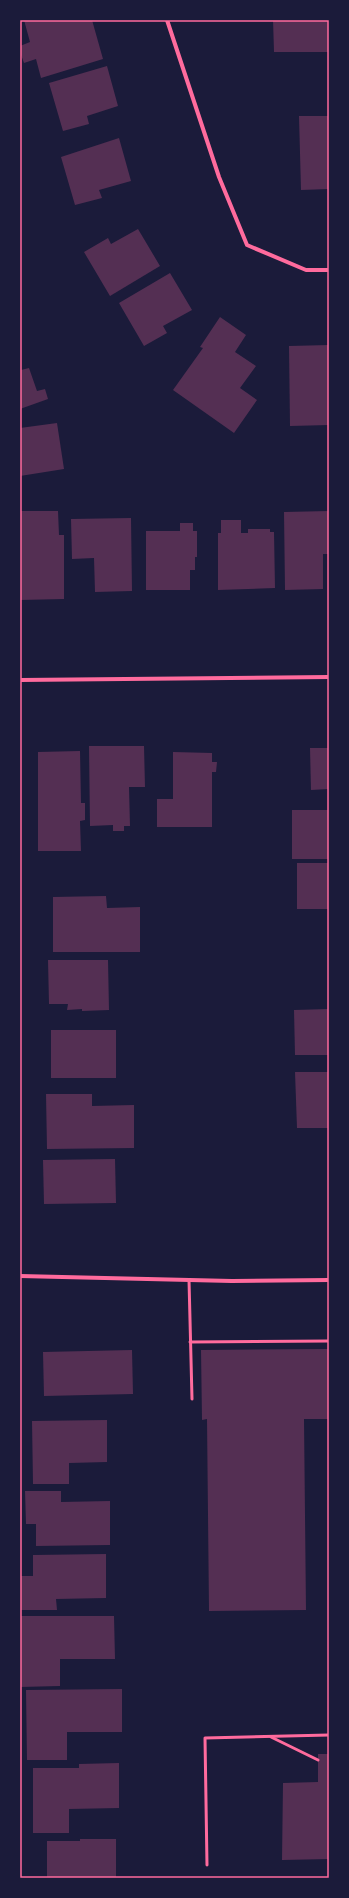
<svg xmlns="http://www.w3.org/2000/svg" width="349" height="1898" font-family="'PT Sans Narrow',sans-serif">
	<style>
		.building { fill: #542f53 }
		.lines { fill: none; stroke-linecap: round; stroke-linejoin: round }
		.service { stroke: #ff6b9d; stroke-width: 3 }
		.minor { stroke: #ff6b9d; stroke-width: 4 }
		.neatline { fill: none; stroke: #ff6b9d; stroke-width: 1.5 }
	</style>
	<rect width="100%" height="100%" fill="#1b1b3a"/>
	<g class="building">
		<polygon points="24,20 92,20 103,59 41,78 36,59 24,63 20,52 20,46 30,42"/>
		<polygon points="273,20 329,20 329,52 274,52"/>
		<polygon points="107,66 118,106 87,116 89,124 63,131 49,83"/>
		<polygon points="299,116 329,116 329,189 301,190"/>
		<polygon points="119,138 131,181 99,190 102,198 75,205 61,157"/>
		<polygon points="138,229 160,266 110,296 84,252 108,238 111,244"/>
		<polygon points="170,273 192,310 163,326 167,333 144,346 119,303"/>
		<polygon points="220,317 246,335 235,352 256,366 240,388 257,400 234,433 173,390 203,348 200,347"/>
		<polygon points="329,345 329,425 290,426 289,346"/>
		<polygon points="20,367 21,370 29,368 37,391 45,389 48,399 20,409"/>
		<polygon points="57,423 64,469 20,476 20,428"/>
		<polygon points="20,511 58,511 59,535 64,535 64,599 20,600"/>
		<polygon points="329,511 329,554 323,554 323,589 285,590 284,512"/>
		<polygon points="131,518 132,591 95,592 94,558 72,559 71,519"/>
		<polygon points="221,520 241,520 241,533 248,533 248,529 270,529 270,532 274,532 275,588 218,590 218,533 221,533"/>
		<polygon points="180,523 193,523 193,531 197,531 197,557 195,557 195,570 190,570 190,590 146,590 146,531 180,531"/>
		<polygon points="89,746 144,746 145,787 129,787 130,826 124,826 124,831 113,831 113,825 90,826"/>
		<polygon points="310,748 329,748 329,789 311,790"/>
		<polygon points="80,751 81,803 85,803 85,820 80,821 81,851 38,851 38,752"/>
		<polygon points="173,752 212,753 212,762 217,762 216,772 212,772 212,827 157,827 157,799 173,799"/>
		<rect x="292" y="810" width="37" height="49"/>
		<rect x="297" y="863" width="32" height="46"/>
		<polygon points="106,896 107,908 140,907 140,952 53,952 53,897"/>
		<polygon points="48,960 108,960 109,1010 82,1011 82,1009 67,1010 68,1004 49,1004"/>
		<polygon points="329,1009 329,1055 295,1055 294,1010"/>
		<rect x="51" y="1030" width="65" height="48"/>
		<polygon points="295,1072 329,1072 329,1128 297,1128"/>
		<polygon points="46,1094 92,1094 92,1106 134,1105 134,1148 47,1149"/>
		<polygon points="115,1159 116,1203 44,1204 43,1160"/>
		<polygon points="329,1349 329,1419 304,1419 306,1610 209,1611 207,1419 202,1420 201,1350"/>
		<polygon points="132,1350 133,1394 44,1396 43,1352"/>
		<polygon points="107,1420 107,1462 69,1463 69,1484 33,1484 32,1421"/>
		<polygon points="25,1491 61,1491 61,1502 110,1501 110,1545 36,1546 36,1524 26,1524"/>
		<polygon points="106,1554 106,1598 56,1599 57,1610 21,1610 21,1576 33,1576 33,1555"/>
		<polygon points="20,1616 114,1616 115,1659 60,1659 60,1686 20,1687"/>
		<polygon points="122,1689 122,1732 67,1732 67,1760 27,1760 26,1690"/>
		<polygon points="318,1754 329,1754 329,1859 282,1860 283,1783 318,1782"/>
		<polygon points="119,1763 119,1808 69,1809 69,1833 33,1833 33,1768 79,1768 79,1764"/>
		<polygon points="80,1839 116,1839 116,1878 47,1878 47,1841 80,1841"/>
	</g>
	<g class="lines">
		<g class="service">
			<polyline points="189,1280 192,1399"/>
			<polyline points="190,1342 329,1341"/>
			<polyline points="271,1737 318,1760"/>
			<polyline points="207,1865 205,1738 329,1735"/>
		</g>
		<g class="minor">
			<polyline points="167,20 219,177 247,245 306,270 329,270"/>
			<polyline points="20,680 329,677"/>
			<polyline points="20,1276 232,1281 329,1280"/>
		</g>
	</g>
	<rect width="349" height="1898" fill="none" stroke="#1b1b3a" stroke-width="42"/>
	<rect x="21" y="21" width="307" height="1856" class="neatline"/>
</svg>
